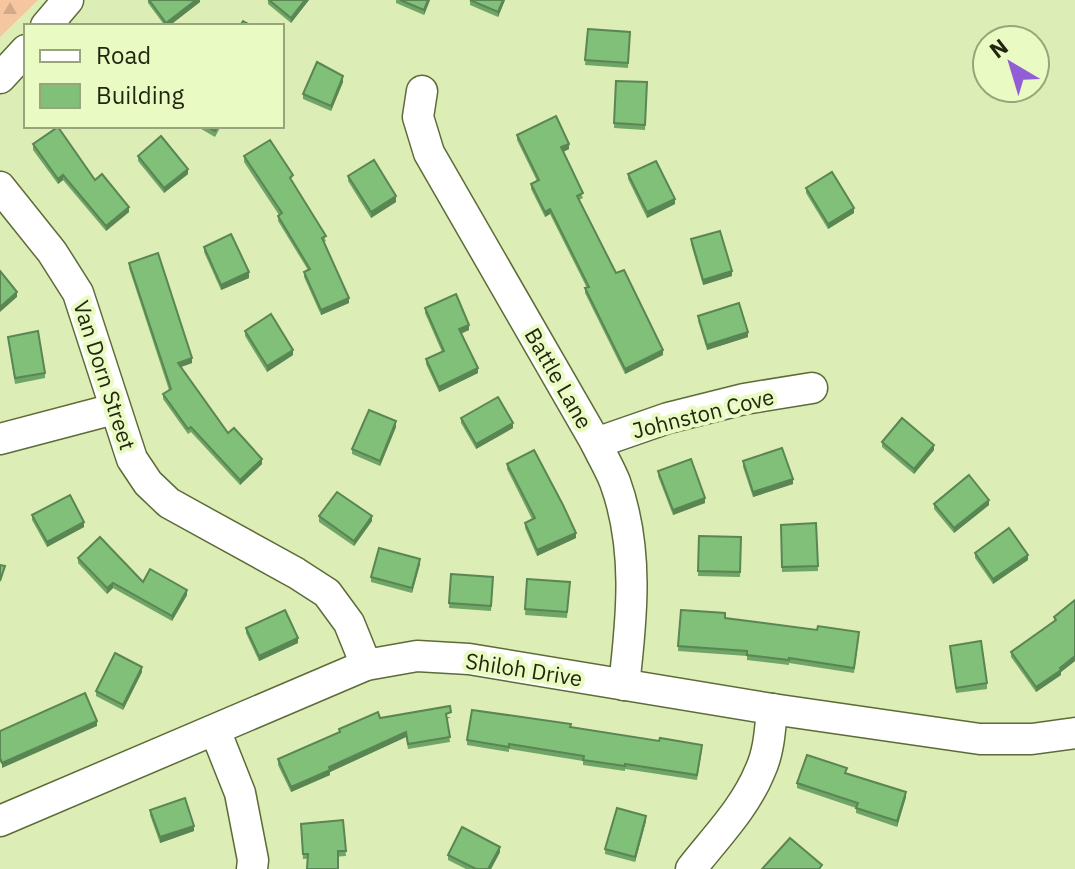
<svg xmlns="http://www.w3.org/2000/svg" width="1075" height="869" font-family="'IBM Plex Sans',sans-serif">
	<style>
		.forest { fill: url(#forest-firs) }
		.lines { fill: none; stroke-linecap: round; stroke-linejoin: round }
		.minor-casing { stroke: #5d6b38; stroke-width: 33 }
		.minor { stroke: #fff; stroke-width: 30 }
		.wall { fill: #6fa567 }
		.shaded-wall { fill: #5a8654 }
		.building { fill: #81c078; stroke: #5a8654; stroke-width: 2 }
		.labels { text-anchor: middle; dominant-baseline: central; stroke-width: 8; stroke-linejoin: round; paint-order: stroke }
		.street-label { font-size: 22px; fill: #1f250f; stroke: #e9fac2 }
	</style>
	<defs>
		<pattern id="forest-firs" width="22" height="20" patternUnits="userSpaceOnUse" patternTransform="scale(2)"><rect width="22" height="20" fill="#f5c6a0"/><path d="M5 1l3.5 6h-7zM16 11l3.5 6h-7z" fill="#d2aa89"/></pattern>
	</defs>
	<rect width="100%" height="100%" fill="#dcedb5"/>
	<polygon class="forest" points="0,0 38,0 0,37"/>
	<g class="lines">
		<defs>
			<g id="minor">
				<polyline points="46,26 68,0"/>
				<polyline points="0,78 26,50"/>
				<path d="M422,91L418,117L429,153L596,443C602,456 610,469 615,482C639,548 632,617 624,685"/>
				<polyline points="0,187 52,252 78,293 132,459 148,483 169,503 296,573 327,593 349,623 366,665"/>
				<polyline points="0,439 114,409"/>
				<polyline points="596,443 668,418 744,399 812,388"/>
				<polyline points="215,730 240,793 253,860 252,869"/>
				<polyline points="0,821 366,665 417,656 469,659 772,709 980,739 1032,739 1075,733"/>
				<path d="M691,869C715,838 745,808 760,771C769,752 770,730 772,709"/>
			</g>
		</defs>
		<use href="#minor" class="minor-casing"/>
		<use href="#minor" class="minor"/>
	</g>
	<g class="wall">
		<polygon points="148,0 200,0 200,2 169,26 165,26 148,3"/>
		<polygon points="268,0 309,0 291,23 268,4"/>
		<polygon points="396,0 430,0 424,15 396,3"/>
		<polygon points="470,0 505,0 498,17 470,5"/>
		<polygon points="588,29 630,32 628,68 585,65"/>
		<polygon points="616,81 647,82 645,130 614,128"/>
		<polygon points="343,82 331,111 303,99 303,94"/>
		<polygon points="196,126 221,126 215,137"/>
		<polygon points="517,135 569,149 563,152 583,198 579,200 616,273 663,355 625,374 585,293 585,288 587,288 550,214 545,217 531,189 531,184 537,181 517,140"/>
		<polygon points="33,144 95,180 129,212 106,231 63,180 58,184 33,150"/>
		<polygon points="138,156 188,174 164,193 138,161"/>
		<polygon points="244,156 293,181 292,181 326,241 324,242 349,303 321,315 304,277 304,272 308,270 278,221 278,216 279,215 244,162"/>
		<polygon points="628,174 675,204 647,218 628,179"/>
		<polygon points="348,176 396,202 371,218 348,181"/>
		<polygon points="806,188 854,213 828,229 806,193"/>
		<polygon points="691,239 732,276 703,285 691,244"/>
		<polygon points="204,247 249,278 221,290 204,252"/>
		<polygon points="129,263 192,363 181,367 228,433 262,464 240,485 191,432 188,434 163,399 163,394 169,390 129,268"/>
		<polygon points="425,308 469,330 461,334 478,373 439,392 426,364 426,359 442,352 425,313"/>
		<polygon points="698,316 748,337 707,350 698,321"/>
		<polygon points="245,331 293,355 267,372 245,336"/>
		<polygon points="8,337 45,373 45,378 15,384"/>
		<polygon points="461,418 513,428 476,449 461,423"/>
		<polygon points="396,427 380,466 352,454 352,449"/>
		<polygon points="882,442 934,450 914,474 882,447"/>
		<polygon points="743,461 793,484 753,497 743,467"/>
		<polygon points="507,464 576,538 537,556 525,528 525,523 532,519 507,469"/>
		<polygon points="658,471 705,503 673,515 658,476"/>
		<polygon points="934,504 989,505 954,533 934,509"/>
		<polygon points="32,515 84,527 47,547 32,520"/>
		<polygon points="319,516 372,521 354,546 319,522"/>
		<polygon points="816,523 818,571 782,572 781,525"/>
		<polygon points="699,536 741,537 740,577 698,576"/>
		<polygon points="975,553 1028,560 993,584 975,558"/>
		<polygon points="78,558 143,582 187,595 172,621 113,588 107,594 78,563"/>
		<polygon points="420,564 412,593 371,582 371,577"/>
		<polygon points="451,574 493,577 491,611 449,608"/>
		<polygon points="527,579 570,582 567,618 525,615"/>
		<polygon points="1075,600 1075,661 1061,672 1061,675 1036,692 1011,657 1011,652 1054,622 1054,617"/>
		<polygon points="681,610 725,618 859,637 854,673 789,663 789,665 747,660 747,656 678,651"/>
		<polygon points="246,628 298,643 259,661 246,633"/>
		<polygon points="950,646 987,683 987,689 956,693"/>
		<polygon points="142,672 123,710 96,696 96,691"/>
		<polygon points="451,717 447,719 450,742 408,749 406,737 330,772 330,775 291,792 278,765 278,759 339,733 339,729 380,718"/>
		<polygon points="570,727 702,750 697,780 625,769 625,771 583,765 583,761 509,749 509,752 467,745 467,740"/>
		<polygon points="847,774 906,797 897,827 856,813 856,808 797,788 797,783"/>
		<polygon points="150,810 194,831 160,843 150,815"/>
		<polygon points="343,820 346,856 303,859 301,824"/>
		<polygon points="646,821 635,862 605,854 605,849"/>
		<polygon points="500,852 491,869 466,869 448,860 448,855"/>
	</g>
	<g class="shaded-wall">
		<polygon points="196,0 200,0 200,2 169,26 166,26 166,23"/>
		<polygon points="305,0 309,0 291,23 291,18"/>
		<polygon points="428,0 430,0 424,15 424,10"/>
		<polygon points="503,0 505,0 498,17 498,12"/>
		<polygon points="343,76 343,82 331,111 331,106"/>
		<polygon points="569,144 569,149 561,153 561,147"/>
		<polygon points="188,169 188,174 164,193 164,188"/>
		<polygon points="63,175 63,180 58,184 58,179"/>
		<polygon points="396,196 396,202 371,218 371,212"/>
		<polygon points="675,199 675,204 647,218 647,212"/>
		<polygon points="129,207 129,212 106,231 106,226"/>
		<polygon points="854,208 854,213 828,229 828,224"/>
		<polygon points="550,209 550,214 545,217 545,212"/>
		<polygon points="732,271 732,276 703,285 703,280"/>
		<polygon points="249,272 249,278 221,290 221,285"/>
		<polygon points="17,292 17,297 0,312 0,307"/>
		<polygon points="349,298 349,303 321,315 321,310"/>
		<polygon points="469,325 469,330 459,334 459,329"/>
		<polygon points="748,332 748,337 707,350 707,345"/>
		<polygon points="293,350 293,355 267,372 267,366"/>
		<polygon points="663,350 663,355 625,374 625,369"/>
		<polygon points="192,358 192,363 178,368 178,363"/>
		<polygon points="478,368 478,373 439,392 439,387"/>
		<polygon points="396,421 396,427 380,466 380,461"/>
		<polygon points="513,423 513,428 476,449 476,444"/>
		<polygon points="934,445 934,450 914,474 914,469"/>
		<polygon points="262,459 262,464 240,485 240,480"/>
		<polygon points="793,479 793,484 753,497 753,492"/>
		<polygon points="705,498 705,503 673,515 673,510"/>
		<polygon points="989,500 989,505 954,533 954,528"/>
		<polygon points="372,516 372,521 354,546 354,541"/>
		<polygon points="84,522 84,527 47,547 47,542"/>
		<polygon points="576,533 576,538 537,556 537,550"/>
		<polygon points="1028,555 1028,560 993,584 993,579"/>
		<polygon points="420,559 420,564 412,593 412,588"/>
		<polygon points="113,583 113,588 107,594 107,588"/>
		<polygon points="187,590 187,595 172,621 172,616"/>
		<polygon points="298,638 298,643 259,661 259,656"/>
		<polygon points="1075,656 1075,661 1061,672 1061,675 1036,692 1036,687"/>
		<polygon points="142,667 142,672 123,710 123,705"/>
		<polygon points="97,721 97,726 2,768 2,763"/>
		<polygon points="406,732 406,737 330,772 330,775 291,792 291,787 329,767"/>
		<polygon points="906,792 906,797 897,827 897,821"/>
		<polygon points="646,816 646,821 635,862 635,857"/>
		<polygon points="194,826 194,831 160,843 160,837"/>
		<polygon points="500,847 500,852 491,869 488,869"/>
	</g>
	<g class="building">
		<polygon points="149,0 196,0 166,23"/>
		<polygon points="269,0 305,0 291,18"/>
		<polygon points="400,0 428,0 424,10"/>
		<polygon points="470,0 503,0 498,12"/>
		<polygon points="243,21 252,26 240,26"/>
		<polygon points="588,29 630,32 628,63 585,60"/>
		<polygon points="317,62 343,76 331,106 303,94"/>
		<polygon points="616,81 647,82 645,125 614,123"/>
		<polygon points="556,116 569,144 561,147 583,193 577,196 616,273 624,270 663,350 625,369 585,288 589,287 550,209 545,212 531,184 539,180 517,135"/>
		<polygon points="205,126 218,126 215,131"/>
		<polygon points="58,127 95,180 102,174 129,207 106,226 63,175 58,179 33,144"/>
		<polygon points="161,136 188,169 164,188 138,156"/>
		<polygon points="270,140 293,175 290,178 326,236 322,238 349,298 321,310 304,272 310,269 278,216 282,213 244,156"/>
		<polygon points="374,160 396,196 371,212 348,176"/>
		<polygon points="656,161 675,199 647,212 628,174"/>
		<polygon points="832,172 854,208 828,224 806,188"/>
		<polygon points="720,231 732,271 703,280 691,239"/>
		<polygon points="231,234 249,272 221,285 204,247"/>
		<polygon points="158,253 192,358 178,363 228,433 234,428 262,459 240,480 191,427 188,429 163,394 171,389 129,263"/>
		<polygon points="0,271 17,292 0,307"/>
		<polygon points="456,294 469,325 459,329 478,368 439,387 426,359 444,351 425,308"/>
		<polygon points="739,303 748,332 707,345 698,316"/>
		<polygon points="271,314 293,350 267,366 245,331"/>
		<polygon points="38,331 45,373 15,378 8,337"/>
		<polygon points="498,397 513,423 476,444 461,418"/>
		<polygon points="369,410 396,421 380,461 352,449"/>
		<polygon points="902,418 934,445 914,469 882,442"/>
		<polygon points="782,448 793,479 753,492 743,461"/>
		<polygon points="534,450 563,505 576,533 537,550 525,523 535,518 507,464"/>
		<polygon points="691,459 705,498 673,510 658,471"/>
		<polygon points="969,475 989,500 954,528 934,504"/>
		<polygon points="337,492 372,516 354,541 319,516"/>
		<polygon points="70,495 84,522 47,542 32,515"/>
		<polygon points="816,523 818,566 782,567 781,525"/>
		<polygon points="1009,528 1028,555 993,579 975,553"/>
		<polygon points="699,536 741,537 740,572 698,571"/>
		<polygon points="100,537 143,582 150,569 187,590 172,616 113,583 107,588 78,558"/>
		<polygon points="379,548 420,559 412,588 371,577"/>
		<polygon points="0,565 5,566 0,581"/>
		<polygon points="451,574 493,577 491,606 449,603"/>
		<polygon points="527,579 570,582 567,612 525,609"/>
		<polygon points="1075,600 1075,656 1060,668 1061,670 1036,687 1011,652 1056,620 1054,617"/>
		<polygon points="285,610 298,638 259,656 246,628"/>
		<polygon points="681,610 725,613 725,618 817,630 818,626 859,632 854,668 789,658 789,660 747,655 747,651 678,646"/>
		<polygon points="981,641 987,683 956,688 950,646"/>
		<polygon points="115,653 142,667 123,705 96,691"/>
		<polygon points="85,693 97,721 2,763 1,760 0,761 0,731"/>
		<polygon points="450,706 451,712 446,714 450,737 408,744 406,732 329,767 330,770 291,787 278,759 340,732 339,729 378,712 380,718"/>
		<polygon points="472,710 571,724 570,727 659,741 660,738 702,745 697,775 625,764 625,766 583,760 584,756 509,744 509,747 467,740"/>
		<polygon points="807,755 847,768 845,773 906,792 897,821 856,808 858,803 797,783"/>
		<polygon points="185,798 194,826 160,837 150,810"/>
		<polygon points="617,808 646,816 635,857 605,849"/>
		<polygon points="343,820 346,851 338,851 338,869 307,869 308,854 303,854 301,824"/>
		<polygon points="462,827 500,847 488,869 476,869 448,855"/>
		<polygon points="790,838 822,865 819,869 762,869"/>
	</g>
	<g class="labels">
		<g class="street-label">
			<text transform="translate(105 375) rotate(72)">Van Dorn Street</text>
			<text transform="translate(559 378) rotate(60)">Battle Lane</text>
			<text transform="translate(703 413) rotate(-14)">Johnston Cove</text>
			<text transform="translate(524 669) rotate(9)">Shiloh Drive</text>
		</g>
	</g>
	<rect x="24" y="24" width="260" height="104" fill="#e9fac2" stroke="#98a57a" stroke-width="2"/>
	<rect x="40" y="50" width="40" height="12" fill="#ffffff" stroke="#98a57a" stroke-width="2"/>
	<text x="96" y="64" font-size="24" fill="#1f250f">Road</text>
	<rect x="40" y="84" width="40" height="24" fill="#81c078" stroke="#98a57a" stroke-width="2"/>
	<text x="96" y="104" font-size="24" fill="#1f250f">Building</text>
	<g transform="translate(1011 64) rotate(322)"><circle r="38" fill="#e9fac2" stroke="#98a57a" stroke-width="2"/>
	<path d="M0-6L14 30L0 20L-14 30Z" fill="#925ed6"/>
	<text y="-12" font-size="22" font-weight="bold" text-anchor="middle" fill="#1f250f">N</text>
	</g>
</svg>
